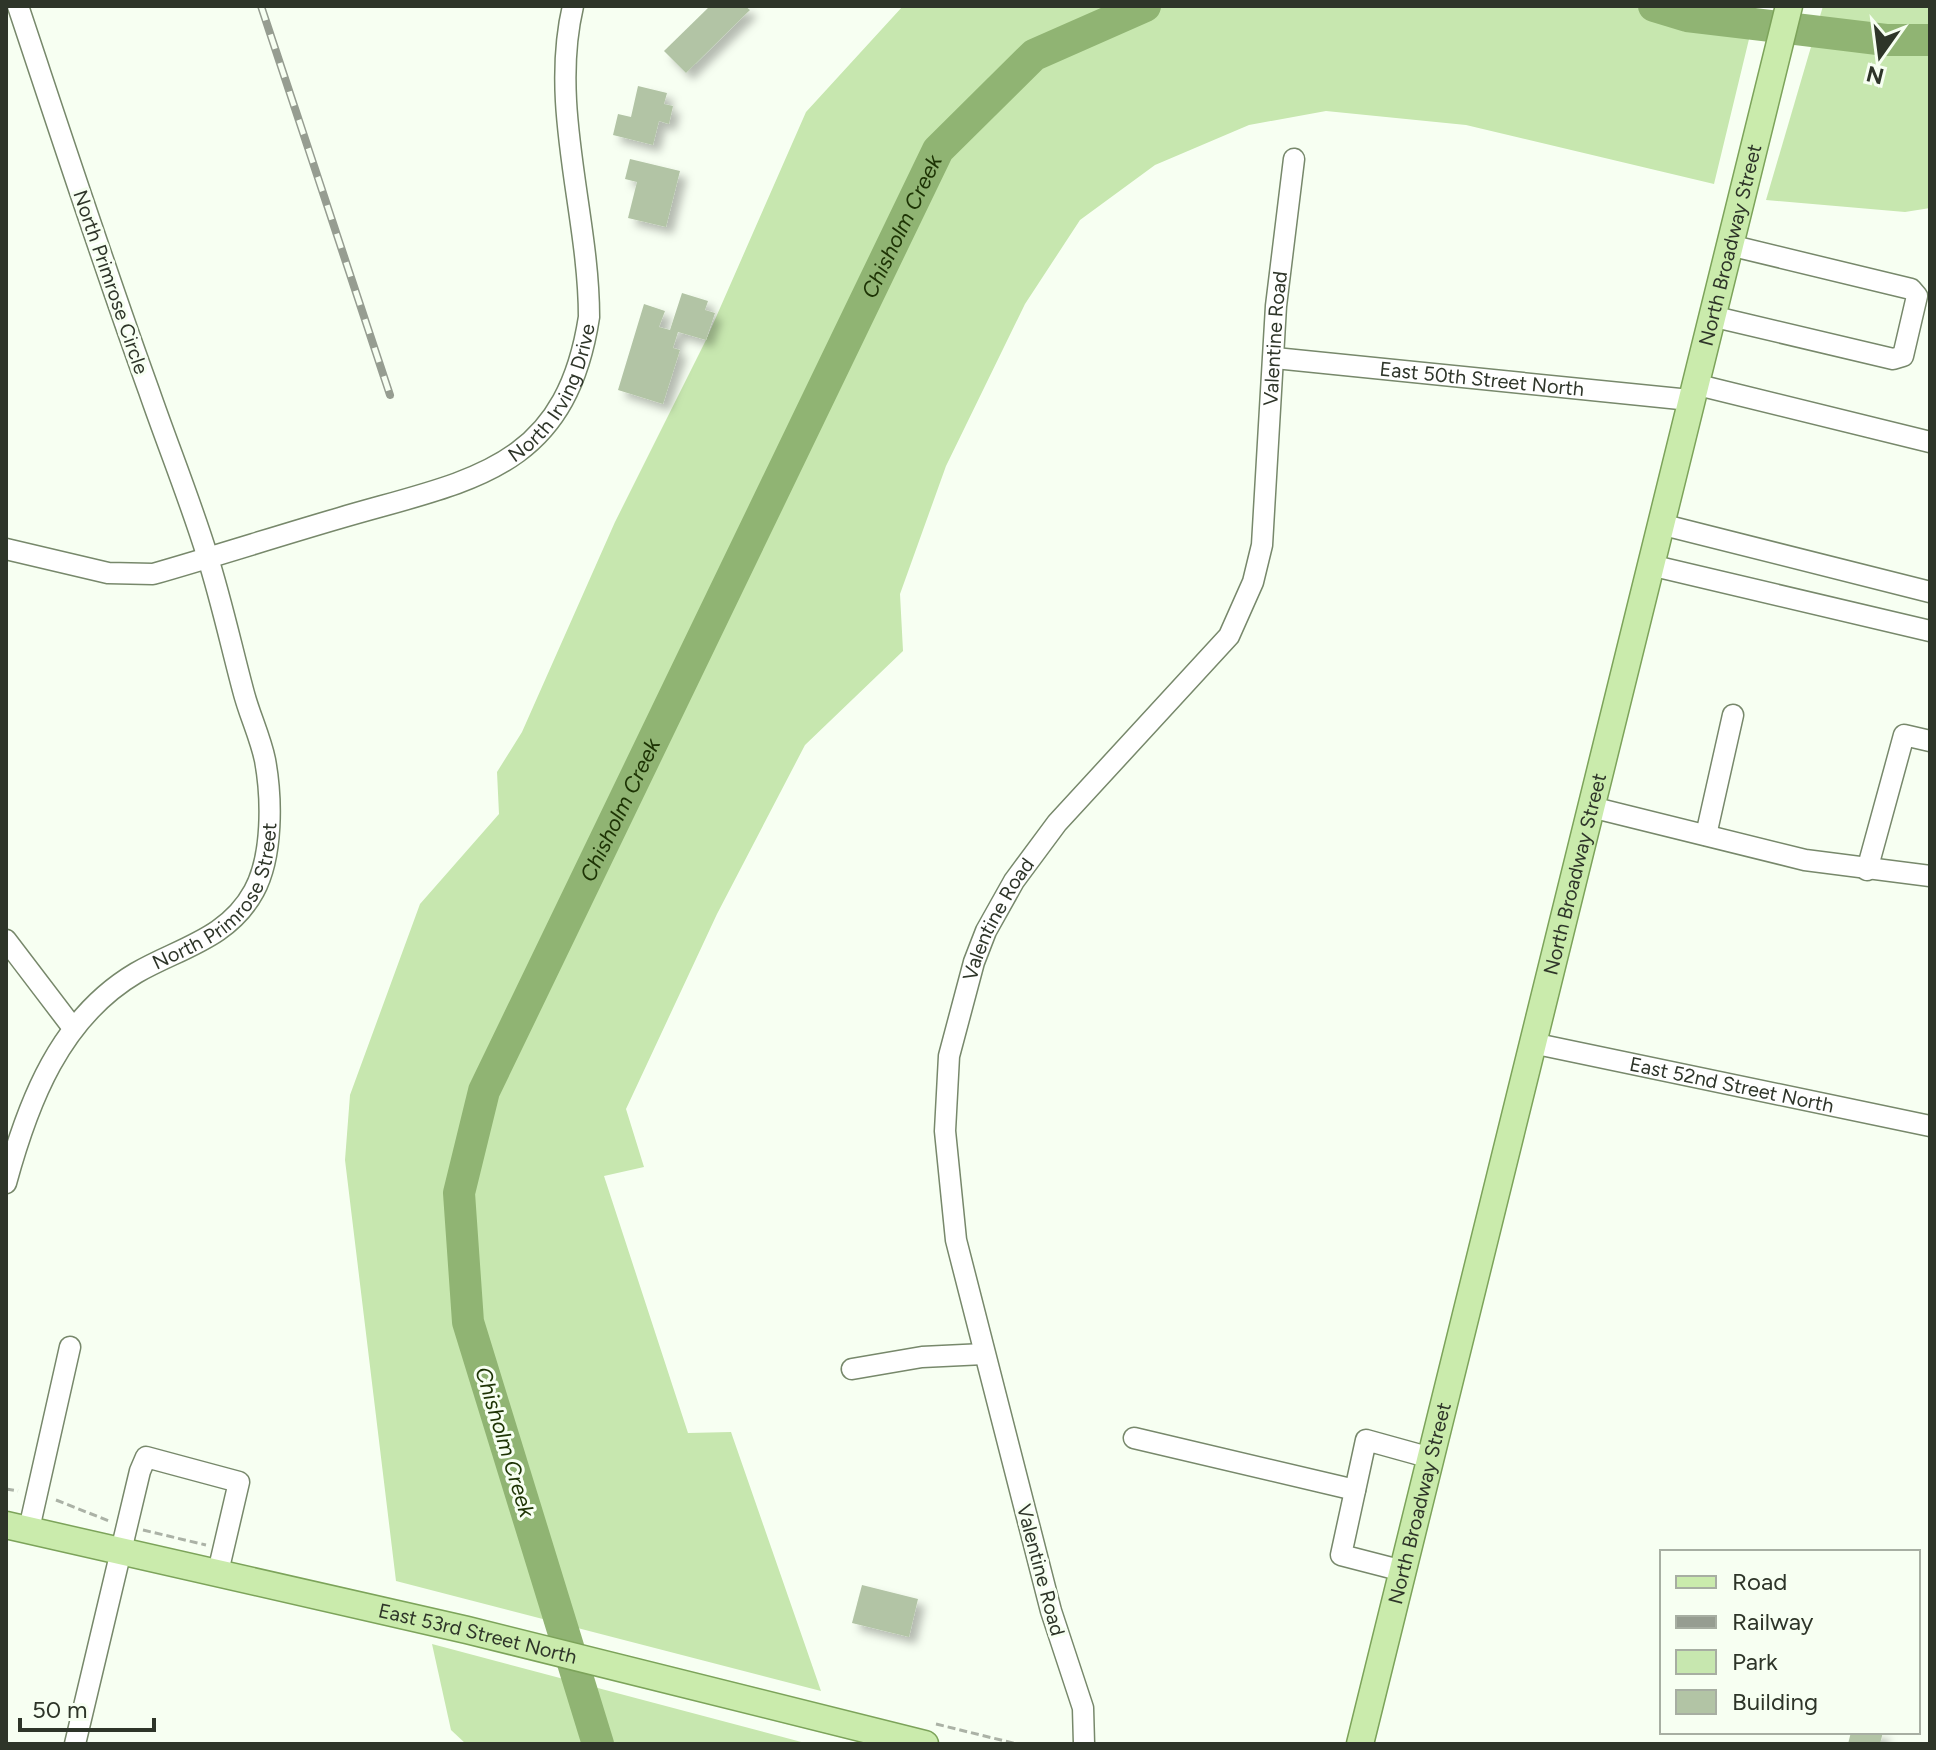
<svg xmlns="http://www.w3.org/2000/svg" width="1936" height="1750" font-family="Figtree,sans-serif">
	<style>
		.green { fill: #c7e7af }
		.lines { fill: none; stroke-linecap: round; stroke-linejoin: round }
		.river { stroke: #90b473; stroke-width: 32 }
		.building { fill: #b2c4a5; filter: url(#shadow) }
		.minor-casing { stroke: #77886b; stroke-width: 23 }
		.major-casing { stroke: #7ca35a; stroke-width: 29 }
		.path { stroke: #abb2a6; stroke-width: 3; stroke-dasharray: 8 4; stroke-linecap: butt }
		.minor { stroke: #fff; stroke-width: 20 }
		.major { stroke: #caebac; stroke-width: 26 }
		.rail-casing { stroke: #969d91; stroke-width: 8 }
		.rail { stroke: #f7fff2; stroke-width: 5; stroke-dasharray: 15; stroke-linecap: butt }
		.labels { text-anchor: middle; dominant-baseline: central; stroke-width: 6; stroke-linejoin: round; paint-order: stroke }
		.street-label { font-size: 20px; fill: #2e3529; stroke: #f7fff2 }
		.water-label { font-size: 22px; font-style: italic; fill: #1d3304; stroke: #f7fff2 }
	</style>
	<defs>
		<filter id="shadow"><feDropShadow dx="7" dy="7" stdDeviation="4" flood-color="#0004"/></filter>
	</defs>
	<rect width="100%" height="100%" fill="#f7fff2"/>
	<g class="green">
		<polygon points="903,6 1757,6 1714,184 1466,125 1326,111 1249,125 1155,165 1080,220 1025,304 946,466 900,594 903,651 805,745 717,914 626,1109 644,1167 604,1176 688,1433 731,1432 821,1691 396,1581 345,1160 350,1095 420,904 499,814 497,772 522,732 615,522 706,340 806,112"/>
		<polygon points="1823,6 1930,6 1930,208 1905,212 1766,200"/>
		<polygon points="432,1644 809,1744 466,1744 451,1730"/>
	</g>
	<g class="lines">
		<g class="river">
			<polyline points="1654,6 1687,16 1886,40 1930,40"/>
			<path id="s1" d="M598,1744L468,1322L459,1193L484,1091L938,150L1034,55L1145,6"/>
		</g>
	</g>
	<g class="building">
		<polygon points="710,6 745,6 750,10 686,73 664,51"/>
		<polygon points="638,86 667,93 664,104 673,106 669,124 659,121 653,145 613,135 618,114 631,117"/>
		<polygon points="630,159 680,171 666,227 628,218 637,182 625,179"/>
		<polygon points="682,293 708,301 705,310 715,313 706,340 678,332 673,348 680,350 663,404 618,390 644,304 665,311 659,327 670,330"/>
		<polygon points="862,1585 918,1599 909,1637 852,1623"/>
		<polygon points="1851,1732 1883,1732 1880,1744 1848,1744"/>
	</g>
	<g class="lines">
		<defs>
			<g id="minor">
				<polyline points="1711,316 1893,359 1903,356 1917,296 1911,289 1729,245"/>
				<path id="s2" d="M1275,358L1690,400"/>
				<polyline points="1694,384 1930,442"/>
				<polyline points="1660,524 1930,592"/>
				<path id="s3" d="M6,549L108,573L153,574C216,556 278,536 340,518C469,480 565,472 589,317C589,214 549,108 573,6"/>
				<polyline points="1650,565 1930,631"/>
				<polyline points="1591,807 1805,860 1930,876"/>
				<polyline points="1706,835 1733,715"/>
				<polyline points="1867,870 1904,735 1930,741"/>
				<polyline points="6,940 73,1028"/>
				<path id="s4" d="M1532,1043L1930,1126"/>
				<path id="s5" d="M6,1183C28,1102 60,1018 136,973C179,948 228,939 254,891C273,856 272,798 265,760C260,736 249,714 243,690C231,645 221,599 207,555C190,500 168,446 149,391C103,264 61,135 18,6"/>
				<polyline points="852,1369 922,1357 984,1354"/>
				<polyline points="1134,1438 1355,1490"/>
				<polyline points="29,1529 70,1347"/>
				<polyline points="1403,1571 1341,1555 1366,1440 1431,1458"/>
				<polyline points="75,1744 140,1471 146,1457 239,1482 218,1572"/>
				<path id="s6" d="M1084,1744L1083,1708L1051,1611L956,1240L945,1131L949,1056L974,962L986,931L1014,881L1057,823L1229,636L1253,582L1262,545L1276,306L1294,159"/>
			</g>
			<g id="major">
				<path id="s7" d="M6,1525L467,1630L925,1744"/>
				<path id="s8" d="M1360,1744L1789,6"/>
			</g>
		</defs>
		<use href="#minor" class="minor-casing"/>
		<use href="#major" class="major-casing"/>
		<g class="path">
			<polyline points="6,1489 18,1491"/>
			<polyline points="56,1500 109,1521"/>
			<polyline points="143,1530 206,1545"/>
			<polyline points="936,1724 1017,1744"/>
		</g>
		<use href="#minor" class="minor"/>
		<use href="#major" class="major"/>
		<defs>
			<polyline id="rail" points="261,6 390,395"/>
		</defs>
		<use href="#rail" class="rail-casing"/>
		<use href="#rail" class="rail"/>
	</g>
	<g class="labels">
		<g class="street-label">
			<text stroke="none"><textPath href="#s8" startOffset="1544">North Broadway Street</textPath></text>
			<text transform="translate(111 282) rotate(71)">North Primrose Circle</text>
			<text stroke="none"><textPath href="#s6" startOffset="1524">Valentine Road</textPath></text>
			<text stroke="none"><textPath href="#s2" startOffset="208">East 50th Street North</textPath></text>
			<text stroke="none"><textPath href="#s3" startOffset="606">North Irving Drive</textPath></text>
			<text stroke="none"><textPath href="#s8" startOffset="896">North Broadway Street</textPath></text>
			<text stroke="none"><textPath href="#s5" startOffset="372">North Primrose Street</textPath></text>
			<text stroke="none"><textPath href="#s6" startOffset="852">Valentine Road</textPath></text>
			<text stroke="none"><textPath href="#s4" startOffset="204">East 52nd Street North</textPath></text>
			<text stroke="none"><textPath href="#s8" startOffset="248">North Broadway Street</textPath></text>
			<text transform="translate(1041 1570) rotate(75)">Valentine Road</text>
			<text stroke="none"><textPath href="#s7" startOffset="484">East 53rd Street North</textPath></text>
		</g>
		<g class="water-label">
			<text stroke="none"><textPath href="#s1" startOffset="1636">Chisholm Creek</textPath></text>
			<text stroke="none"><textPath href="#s1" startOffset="988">Chisholm Creek</textPath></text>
			<text transform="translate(505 1442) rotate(73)">Chisholm Creek</text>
		</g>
	</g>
	<rect width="1936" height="1750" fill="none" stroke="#2e3529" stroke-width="16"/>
	<rect x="1660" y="1550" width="260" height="184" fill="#f7fff2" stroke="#a7aea2" stroke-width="2"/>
	<rect x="1676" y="1576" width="40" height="12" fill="#caebac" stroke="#a7aea2" stroke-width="2"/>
	<text x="1732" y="1590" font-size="24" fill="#2e3529">Road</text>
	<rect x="1676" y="1616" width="40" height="12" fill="#969d91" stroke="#a7aea2" stroke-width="2"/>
	<text x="1732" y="1630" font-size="24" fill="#2e3529">Railway</text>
	<rect x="1676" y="1650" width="40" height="24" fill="#c7e7af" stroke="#a7aea2" stroke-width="2"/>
	<text x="1732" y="1670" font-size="24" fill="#2e3529">Park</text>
	<rect x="1676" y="1690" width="40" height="24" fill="#b2c4a5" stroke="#a7aea2" stroke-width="2"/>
	<text x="1732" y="1710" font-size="24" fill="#2e3529">Building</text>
	<g transform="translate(1880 56) rotate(194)" stroke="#f7fff2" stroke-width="6" paint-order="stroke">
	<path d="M0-6L14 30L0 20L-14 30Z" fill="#2e3529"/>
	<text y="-12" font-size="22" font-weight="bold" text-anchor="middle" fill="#2e3529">N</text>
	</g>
	<path d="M20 1718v12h134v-12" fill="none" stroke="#2e3529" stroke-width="4"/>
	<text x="32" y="1718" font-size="24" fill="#2e3529" stroke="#f7fff2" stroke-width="6" paint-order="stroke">50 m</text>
</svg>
